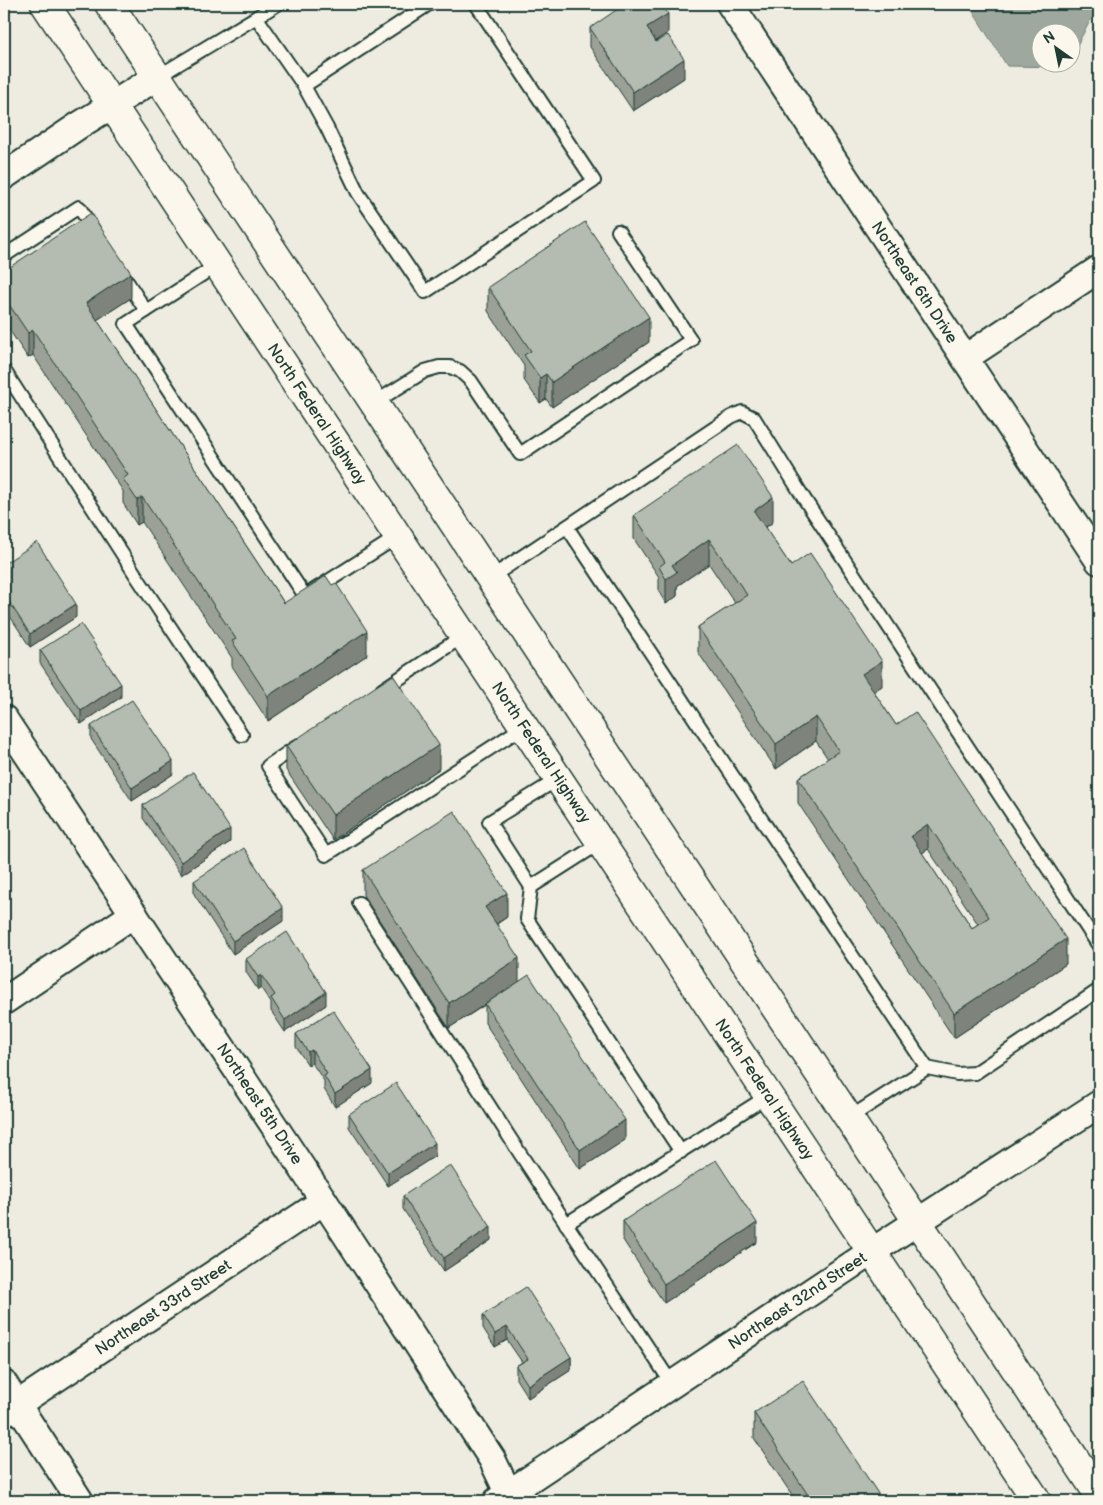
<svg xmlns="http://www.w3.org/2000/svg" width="1103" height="1505" font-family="'Balsamiq Sans',sans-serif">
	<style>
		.water { fill: #9fa89f; stroke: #6c7d74 }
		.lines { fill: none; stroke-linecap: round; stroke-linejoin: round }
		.service-casing { stroke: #1f3d34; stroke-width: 16 }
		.minor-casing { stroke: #1f3d34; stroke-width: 30 }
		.primary-casing { stroke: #1f3d34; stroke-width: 31 }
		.service { stroke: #fbf7ec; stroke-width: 12 }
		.minor { stroke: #fbf7ec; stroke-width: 26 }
		.primary { stroke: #fbf7ec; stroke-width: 28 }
		.wall { fill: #9ba197; stroke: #1f3d34; fill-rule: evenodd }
		.shaded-wall { fill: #7e837b; stroke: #1f3d34 }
		.building { fill: #b4bbb0; stroke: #1f3d34; fill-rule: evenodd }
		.labels { text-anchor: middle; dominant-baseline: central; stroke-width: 4; stroke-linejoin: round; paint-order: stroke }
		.street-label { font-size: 16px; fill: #1f3d34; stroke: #fbf7ec }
	</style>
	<rect width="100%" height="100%" fill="#eeece1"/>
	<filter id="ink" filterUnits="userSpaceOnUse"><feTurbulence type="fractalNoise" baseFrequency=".02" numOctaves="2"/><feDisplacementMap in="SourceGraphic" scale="10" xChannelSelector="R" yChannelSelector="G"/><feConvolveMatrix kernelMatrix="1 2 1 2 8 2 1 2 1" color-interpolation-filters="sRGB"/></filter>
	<g filter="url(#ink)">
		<polygon class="water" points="968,4 1091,4 1095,12 1071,56 1070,32 1040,32 1040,62 1067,63 1064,67 1007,66"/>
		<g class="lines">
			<defs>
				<g id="service">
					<polyline points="429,4 304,86 327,128 358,193 425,292 594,181 476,4"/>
					<polyline points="257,18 304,86"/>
					<polyline points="157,77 278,4"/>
					<polyline points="4,256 79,207 94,231"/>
					<polyline points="217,265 126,324 305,596 397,537"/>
					<polyline points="121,272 146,311"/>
					<polyline points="4,370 137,577 242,735"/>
					<polyline points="374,403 425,371 439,367 450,367 460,371 471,381 520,454 691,340 618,231"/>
					<polyline points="567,527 927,1068"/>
					<polyline points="490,578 731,417 742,412 754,418 805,500 1099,946"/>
					<polyline points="382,690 463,636"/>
					<polyline points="299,745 268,766 326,855 523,727"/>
					<polyline points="600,843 531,887 527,919 681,1152"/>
					<polyline points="531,887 489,822 558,779"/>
					<polyline points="359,903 519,1152 672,1384"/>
					<polyline points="849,1118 927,1068 957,1074 975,1073 1099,990"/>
					<polyline points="566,1224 768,1096"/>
				</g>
				<g id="minor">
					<path id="s1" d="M730,4L1099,561"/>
					<polyline points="4,176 78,126 157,77"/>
					<polyline points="965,358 1099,269"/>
					<path id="s2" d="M4,719L324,1201L492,1459L512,1501"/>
					<polyline points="4,1001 134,914"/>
					<polyline points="4,1384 80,1501"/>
					<path id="s3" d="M4,1413L324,1201"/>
					<path id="s4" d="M497,1501L871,1252L1099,1104"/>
				</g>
				<g id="primary">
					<path id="s5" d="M45,4L1037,1501"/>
					<polyline points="109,4 1099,1495"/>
				</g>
			</defs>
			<use href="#service" class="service-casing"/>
			<use href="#minor" class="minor-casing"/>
			<use href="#primary" class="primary-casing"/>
			<use href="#service" class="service"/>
			<use href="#minor" class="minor"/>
			<use href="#primary" class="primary"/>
		</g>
		<g class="wall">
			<polygon points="590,28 668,33 656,41 684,78 633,111 590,47"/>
			<polygon points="4,271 131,298 97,320 284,603 367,655 268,721 232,666 232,658 142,522 137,525 123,503 123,491 33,355 28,358 4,322"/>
			<polygon points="488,287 649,342 552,407 546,399 540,403 524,380 524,366 488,311"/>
			<path d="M634,515L773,522L765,528L791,566L882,686L873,691L896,725L1066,964L954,1038L798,803V778L828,759L816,741L776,769L698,652V627L735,603L709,564L677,586V596L666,604L659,592V577L634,539ZM928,849L978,924L972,928L922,853Z"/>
			<polygon points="4,564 76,617 30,647 4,607"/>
			<polygon points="40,650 121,697 81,724 40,663"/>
			<polygon points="91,726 173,774 132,801 91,739"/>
			<polygon points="286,746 439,769 333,840 286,770"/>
			<polygon points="143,805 230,842 181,875 143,818"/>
			<polygon points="363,870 507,917 497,924 519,982 625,1140 580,1169 485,1023 485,1005 449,1028 363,895"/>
			<polygon points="194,881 283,921 233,954 194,894"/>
			<polygon points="246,959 326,1005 285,1032 271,1011 271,1003 261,988 258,990 246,972"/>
			<polygon points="296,1034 372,1083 335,1107 324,1089 324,1081 312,1063 308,1065 296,1047"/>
			<polygon points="349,1114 435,1156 388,1186 349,1127"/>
			<polygon points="403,1196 491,1240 444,1271 403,1209"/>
			<polygon points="623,1221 757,1242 664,1303 623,1240"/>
			<polygon points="483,1315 571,1357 571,1370 528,1398 516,1379 516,1366 522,1362 507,1340 495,1347 483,1328"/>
			<polygon points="754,1413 883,1501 796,1501 754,1438"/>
		</g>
		<g class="shaded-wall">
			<polygon points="668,14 668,33 647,46 647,27"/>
			<polygon points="684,59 684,78 633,111 633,92"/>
			<polygon points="131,273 131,298 86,327 86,303"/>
			<polygon points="649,317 649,342 552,407 552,382"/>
			<polygon points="33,330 33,355 28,358 28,333"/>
			<polygon points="546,374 546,399 540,403 540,378"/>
			<polygon points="142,497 142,522 137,525 137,500"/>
			<polygon points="773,497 773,522 754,535 754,511"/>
			<polygon points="709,539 709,564 677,586 677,596 666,604 666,579 672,565"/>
			<polygon points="76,604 76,617 30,647 30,634"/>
			<polygon points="367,631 367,655 268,721 268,696"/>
			<polygon points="882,661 882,686 862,699 862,674"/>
			<polygon points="121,684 121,697 81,724 81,711"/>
			<polygon points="816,717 816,741 776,769 776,744"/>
			<polygon points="439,745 439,769 333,840 333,815"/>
			<polygon points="173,761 173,774 132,801 132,788"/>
			<polygon points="928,824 928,849 911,861 911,836"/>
			<polygon points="230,829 230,842 181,875 181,862"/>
			<polygon points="507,893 507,917 485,931 485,907"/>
			<polygon points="283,908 283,921 233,954 233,941"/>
			<polygon points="1066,939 1066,964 954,1038 954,1013"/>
			<polygon points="519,958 519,982 449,1028 449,1003"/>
			<polygon points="261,975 261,988 258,990 258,977"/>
			<polygon points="326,992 326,1005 285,1032 285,1020"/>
			<polygon points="312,1050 312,1063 308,1065 308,1052"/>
			<polygon points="372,1070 372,1083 335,1107 335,1094"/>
			<polygon points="625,1120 625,1140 580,1169 580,1150"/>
			<polygon points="435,1143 435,1156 388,1186 388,1173"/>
			<polygon points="757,1223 757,1242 664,1303 664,1284"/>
			<polygon points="491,1227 491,1240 444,1271 444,1258"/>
			<polygon points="507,1327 507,1340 495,1347 495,1334"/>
			<polygon points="571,1357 571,1370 528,1398 528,1385"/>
		</g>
		<g class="building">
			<polygon points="625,4 662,4 668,14 647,27 656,42 668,35 684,59 633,92 590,28"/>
			<polygon points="91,213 131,273 86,303 284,603 326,576 332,585 336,583 367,631 268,696 232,641 236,639 142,497 137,500 123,479 128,475 33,330 28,333 4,297 4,271"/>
			<polygon points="585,222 649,317 552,382 546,374 540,378 524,355 531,351 488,287"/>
			<path d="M738,445L773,497L754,511L791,566L810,553L882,661L862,674L896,725L915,712L1066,939L954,1013L798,778L839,751L816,717L776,744L698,627L747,595L709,539L672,565L677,572L666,579L659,567L665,562L634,515ZM928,824L989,917L972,928L911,836Z"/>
			<polygon points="37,542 76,604 30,634 4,594 4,564"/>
			<polygon points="81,624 121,684 81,711 40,650"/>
			<polygon points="393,675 439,745 333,815 286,746"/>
			<polygon points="132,700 173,761 132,788 91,726"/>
			<polygon points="193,772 230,829 181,862 143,805"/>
			<polygon points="454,811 507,893 485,907 519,958 449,1003 363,870"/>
			<polygon points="244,848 283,908 233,941 194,881"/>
			<polygon points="287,932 326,992 285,1020 271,998 275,995 261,975 258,977 246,959"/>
			<polygon points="529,975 625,1120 580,1150 485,1004"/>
			<polygon points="333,1010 372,1070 335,1094 324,1076 327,1074 312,1050 308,1052 296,1034"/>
			<polygon points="396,1083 435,1143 388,1173 349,1114"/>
			<polygon points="716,1160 757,1223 664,1284 623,1221"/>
			<polygon points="450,1165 491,1227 444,1258 403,1196"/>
			<polygon points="526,1287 571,1357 528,1385 516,1366 528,1359 507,1327 495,1334 483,1315"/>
			<polygon points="803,1381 883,1501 812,1501 754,1413"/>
			<polygon points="949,1497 952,1501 942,1501"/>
		</g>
	</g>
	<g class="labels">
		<g class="street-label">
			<text stroke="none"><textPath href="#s1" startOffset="334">Northeast 6th Drive</textPath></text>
			<text stroke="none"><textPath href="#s5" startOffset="492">North Federal Highway</textPath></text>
			<text stroke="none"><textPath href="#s5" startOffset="898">North Federal Highway</textPath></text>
			<text stroke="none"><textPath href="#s5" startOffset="1302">North Federal Highway</textPath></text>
			<text stroke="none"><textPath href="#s2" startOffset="462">Northeast 5th Drive</textPath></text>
			<text stroke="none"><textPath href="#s4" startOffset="361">Northeast 32nd Street</textPath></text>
			<text stroke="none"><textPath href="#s3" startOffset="191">Northeast 33rd Street</textPath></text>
		</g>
	</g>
	<rect width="1103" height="1505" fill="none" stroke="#fbf7ec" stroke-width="20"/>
	<rect x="10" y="10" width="1083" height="1485" fill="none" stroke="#1f3d34" stroke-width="2" filter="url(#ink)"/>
	<g transform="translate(1056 48) rotate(327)"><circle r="24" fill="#fbf7ec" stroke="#a3ada2"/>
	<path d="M0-4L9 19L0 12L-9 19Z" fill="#1f3d34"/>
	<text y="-8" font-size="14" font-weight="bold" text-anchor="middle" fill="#1f3d34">N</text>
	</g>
</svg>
